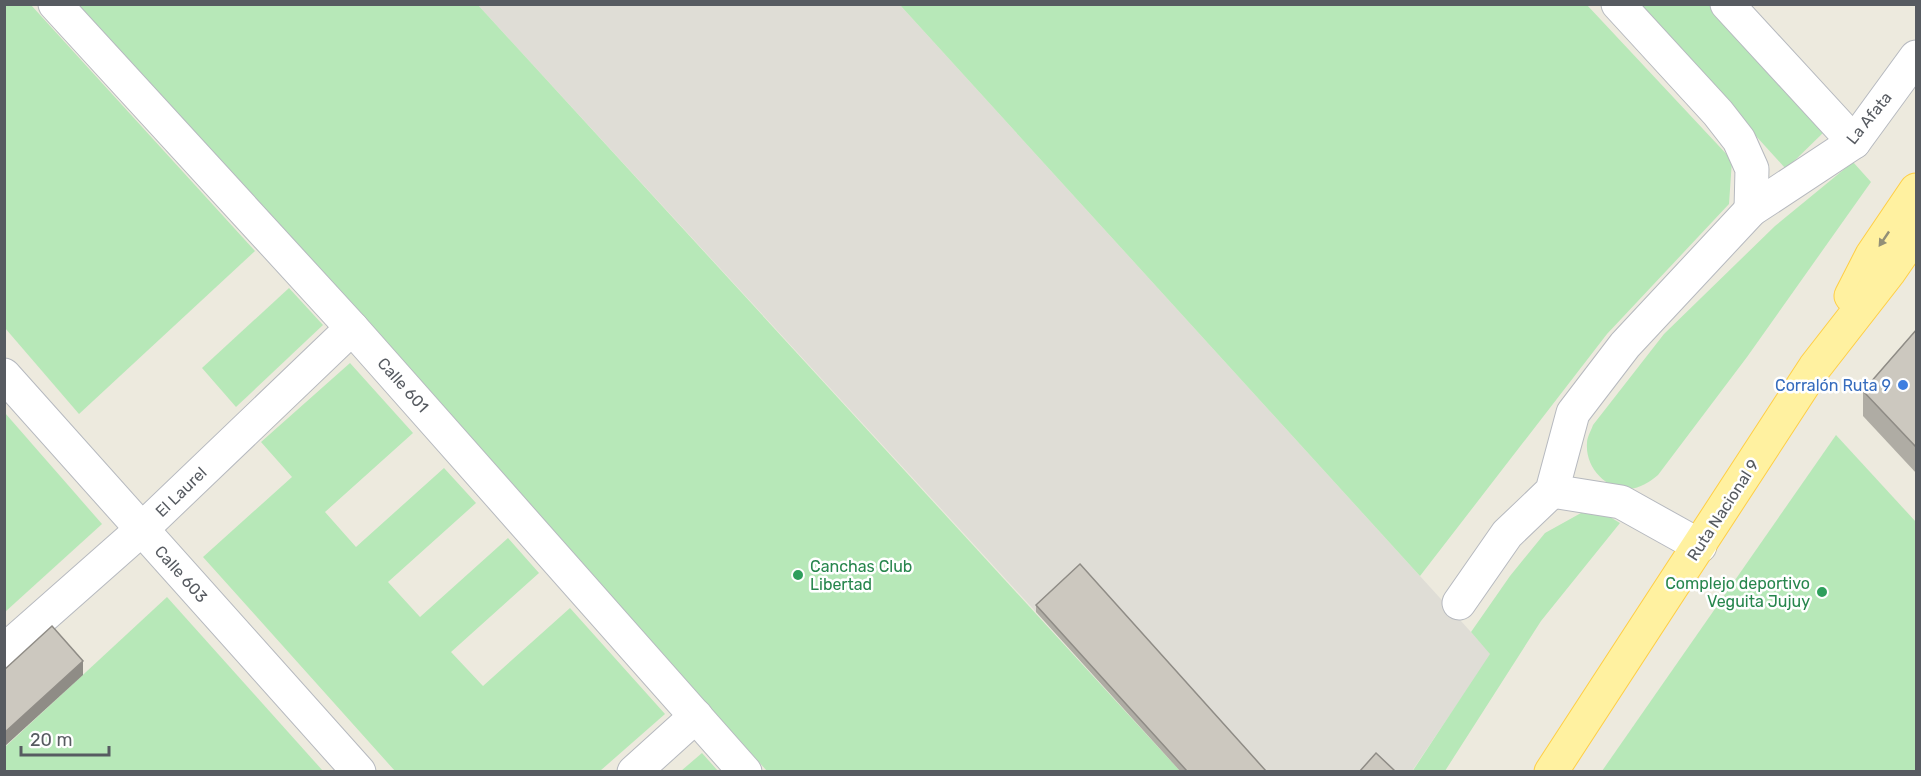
<svg xmlns="http://www.w3.org/2000/svg" width="1921" height="776" font-family="Rubik,sans-serif">
	<style>
		.industrial { fill: #dfddd6 }
		.green { fill: #b7e8b8 }
		.lines { fill: none; stroke-linecap: round; stroke-linejoin: round }
		.minor-casing { stroke: #b6b9bf; stroke-width: 35 }
		.major-casing { stroke: #ffce44; stroke-width: 35 }
		.minor { stroke: #fff; stroke-width: 33 }
		.major { stroke: #fff1a0; stroke-width: 33 }
		.wall { fill: #afaca4 }
		.shaded-wall { fill: #8f8c86 }
		.building { fill: #ccc8bf; stroke: #8f8c86; stroke-width: 1.5 }
		.oneway { fill: #929077 }
		.shop-dot { fill: #3f7fe0; stroke: #fff; stroke-width: 2 }
		.leisure-dot { fill: #2e9e5b; stroke: #fff; stroke-width: 2 }
		.labels { text-anchor: middle; dominant-baseline: central; stroke-width: 5; stroke-linejoin: round; paint-order: stroke }
		.street-label { font-size: 16px; fill: #575b61; stroke: #fff }
		.shop-label { font-size: 16px; fill: #366cbe; stroke: #fff; text-anchor: end }
		.leisure-label { font-size: 16px; fill: #27864d; stroke: #fff; text-anchor: start }
	</style>
	<rect width="100%" height="100%" fill="#edeade"/>
	<polygon class="industrial" points="478,5 900,5 1491,654 1412,771 1260,771 1036,612"/>
	<g class="green">
		<polygon points="4,5 31,5 255,251 79,414 5,328"/>
		<polygon points="78,5 478,5 1180,771 767,771"/>
		<polygon points="900,5 1587,5 1732,160 1729,204 1607,334 1420,576"/>
		<polygon points="1637,5 1713,5 1826,130 1786,169"/>
		<path d="M1853,162L1871,182L1747,357L1658,475C1650,482 1640,488 1629,489C1605,489 1585,467 1587,443C1587,437 1591,431 1593,425L1664,334L1775,226Z"/>
		<polygon points="289,288 323,325 236,407 202,368"/>
		<polygon points="350,363 413,433 325,512 356,547 444,468 476,503 388,582 420,617 508,538 539,573 451,652 483,686 570,608 665,714 600,771 395,771 203,557 292,477 261,442"/>
		<polygon points="5,413 102,524 5,612 4,612"/>
		<polygon points="1836,435 1916,522 1916,771 1602,771"/>
		<polygon points="1581,513 1605,514 1620,523 1541,621 1445,771 1412,772 1490,654 1471,632 1510,576 1545,533"/>
		<polygon points="167,597 323,771 5,771 5,747"/>
		<polygon points="702,753 718,771 681,771"/>
	</g>
	<g class="lines">
		<defs>
			<g id="minor">
				<polyline points="55,4 352,328 745,772"/>
				<polyline points="1618,4 1718,113 1739,140 1752,169 1751,210"/>
				<polyline points="1727,4 1854,142"/>
				<polyline points="4,375 359,772"/>
				<polyline points="1552,491 1621,502 1700,546"/>
				<polyline points="1459,603 1507,534 1552,491 1573,413 1625,345 1751,210 1854,142 1916,57"/>
				<polyline points="4,651 141,530 352,328"/>
				<polyline points="634,772 696,716"/>
			</g>
			<g id="major">
				<polyline points="1851,296 1872,255 1916,190"/>
				<polyline points="1551,772 1815,367 1889,272 1916,233"/>
			</g>
		</defs>
		<use href="#minor" class="minor-casing"/>
		<use href="#major" class="major-casing"/>
		<use href="#minor" class="minor"/>
		<use href="#major" class="major"/>
	</g>
	<g class="wall">
		<polygon points="1917,329 1917,474 1863,416 1863,391"/>
		<polygon points="1036,605 1266,771 1180,771 1036,612"/>
	</g>
	<polygon class="shaded-wall" points="83,661 83,675 4,747 4,733"/>
	<g class="building">
		<polygon points="1917,329 1917,448 1863,391"/>
		<polygon points="1080,564 1266,771 1187,771 1036,605"/>
		<polygon points="52,626 83,661 4,733 4,670"/>
		<polygon points="1376,753 1395,771 1360,771"/>
	</g>
	<defs><path id="oneway-solid" d="M-6-.8H1V-3.2L6.5 0L1 3.2V.8H-6Z" transform="scale(1.5)"/></defs>
	<use class="oneway" href="#oneway-solid" transform="translate(1884 239) rotate(124)"/>
	<circle class="shop-dot" cx="1903" cy="385" r="6"/>
	<g class="leisure-dot">
		<circle cx="798" cy="575" r="6"/>
		<circle cx="1822" cy="592" r="6"/>
	</g>
	<g class="labels">
		<g class="street-label">
			<text transform="translate(1869 118) rotate(-51)">La Afata</text>
			<text transform="translate(403 385) rotate(48)">Calle 601</text>
			<text transform="translate(181 492) rotate(-44)">El Laurel</text>
			<text transform="translate(1723 510) rotate(-57)">Ruta Nacional 9</text>
			<text transform="translate(181 574) rotate(48)">Calle 603</text>
		</g>
		<g class="shop-label">
			<text x="1891" y="385">Corralón Ruta 9</text>
		</g>
		<g class="leisure-label">
			<text x="810" y="566">Canchas Club<tspan x="810" dy="18">Libertad</tspan></text>
			<text x="1810" y="583" text-anchor="end">Complejo deportivo<tspan x="1810" dy="18">Veguita Jujuy</tspan></text>
		</g>
	</g>
	<rect width="1921" height="776" fill="none" stroke="#575b61" stroke-width="12"/>
	<path d="M21 746v9h88v-9" fill="none" stroke="#575b61" stroke-width="3"/>
	<text x="30" y="746" font-size="18" fill="#575b61" stroke="#ffffff" stroke-width="4.5" paint-order="stroke">20 m</text>
</svg>
